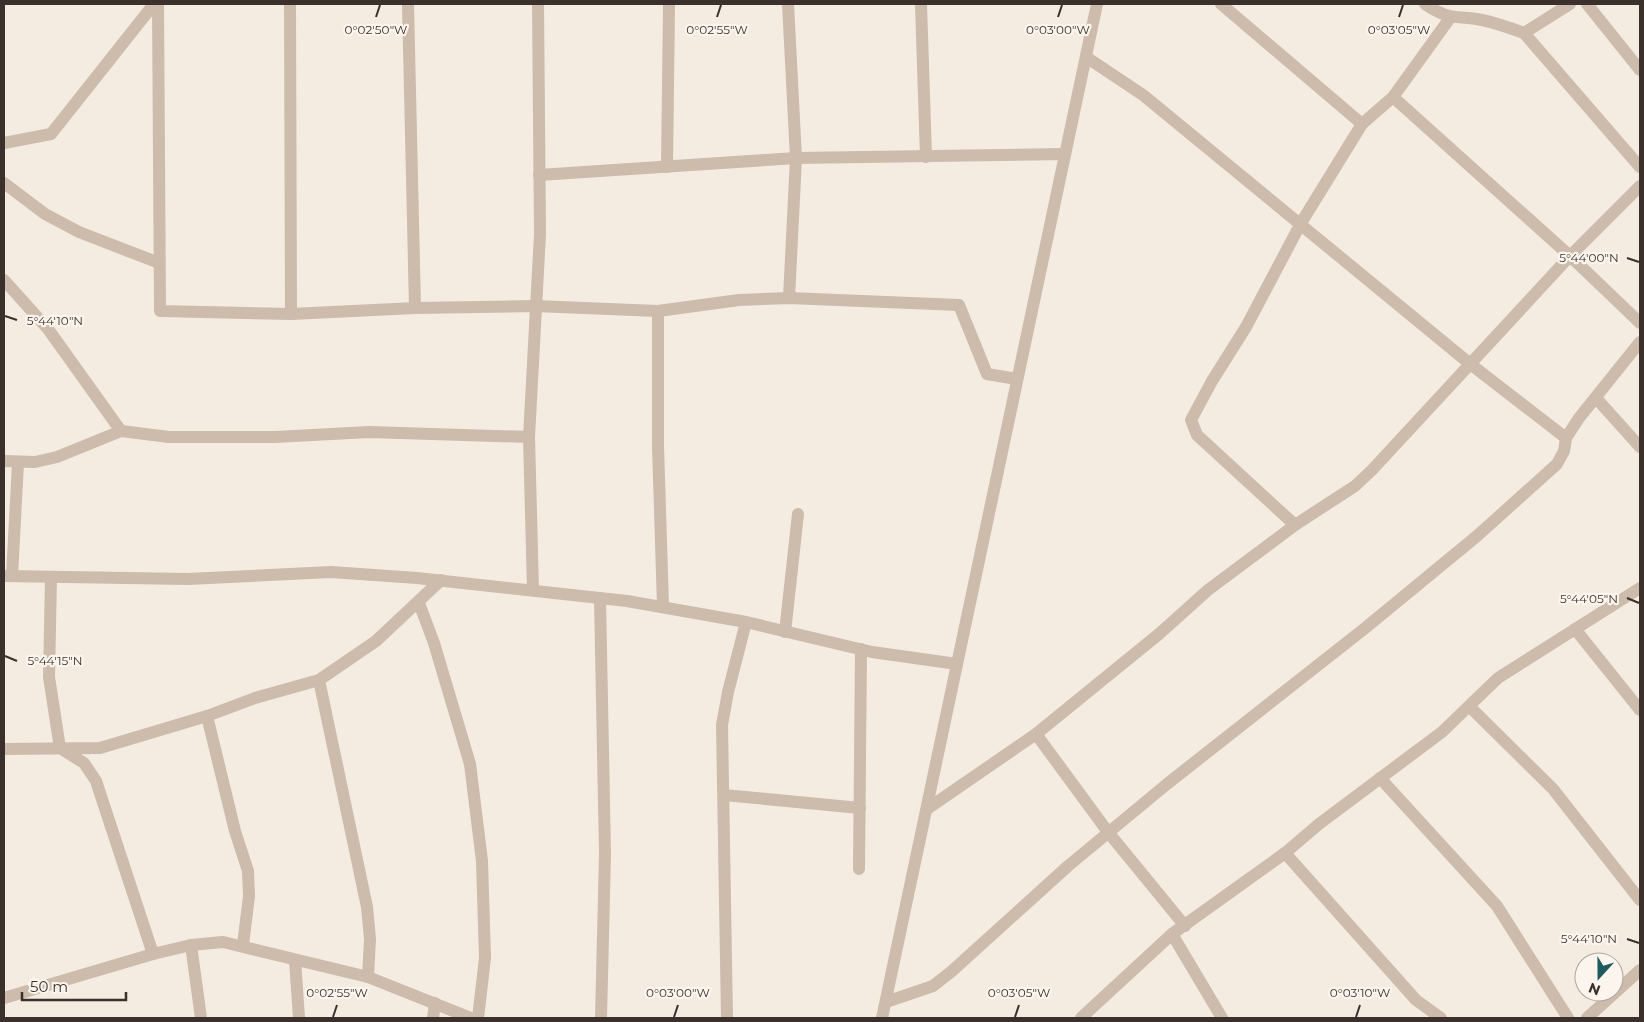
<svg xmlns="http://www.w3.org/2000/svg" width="1644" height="1022" font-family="Montserrat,sans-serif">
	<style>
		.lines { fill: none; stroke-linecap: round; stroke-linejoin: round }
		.street { stroke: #cdbbac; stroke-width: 12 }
		.ticks { fill: none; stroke: #3b302b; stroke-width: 2 }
		.ticks-label { font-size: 12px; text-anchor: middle; fill: #3b302b; stroke: #fbf5ee; stroke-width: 4.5; stroke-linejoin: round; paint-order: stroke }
	</style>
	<rect width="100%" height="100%" fill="#f4ebe1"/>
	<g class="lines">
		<g class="street">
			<polyline points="158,4 160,311 291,314 415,308 535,306 658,311 739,300 789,298 959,305 987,374 1017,379"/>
			<polyline points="290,4 291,314"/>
			<polyline points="408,4 415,308"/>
			<polyline points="788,4 796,158 789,298"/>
			<polyline points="921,4 926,157"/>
			<polyline points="1221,4 1362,124"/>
			<path d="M1425,4C1450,21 1455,15 1482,20C1497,23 1510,28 1524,33L1640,167"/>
			<polyline points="1587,4 1640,70"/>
			<polyline points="1524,33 1570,4"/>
			<polyline points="1086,57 1143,95 1469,363 1566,438"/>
			<polyline points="1393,97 1570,256 1640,323"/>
			<polyline points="4,143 51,134 154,4"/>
			<polyline points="667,167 669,4"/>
			<polyline points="539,175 796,158 1065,154"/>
			<polyline points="4,183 45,214 79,232 159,263"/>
			<polyline points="4,280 48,329 121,431"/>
			<polyline points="658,311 658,446 663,606"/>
			<polyline points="1596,398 1640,447"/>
			<polyline points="4,461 35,462 57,457 121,431 169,437 275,437 369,432 529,437"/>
			<polyline points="1295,525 1197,435 1191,420 1212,381 1246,327 1301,223 1362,124 1393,97 1450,18"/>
			<polyline points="4,576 188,579 331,572 417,578 627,601 746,622 872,652 957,664"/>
			<polyline points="12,576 18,463"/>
			<polyline points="51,577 49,677 60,748 84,763 96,781 153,954"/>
			<polyline points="533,590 529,437 540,234 538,4"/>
			<polyline points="600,598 605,854 601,1018"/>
			<polyline points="419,603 434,643 470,764 482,861 485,958 478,1018"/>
			<polyline points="1575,629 1640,710"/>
			<polyline points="785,632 798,514"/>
			<polyline points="319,680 367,907 370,939 368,977"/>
			<polyline points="1470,707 1553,789 1640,900"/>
			<polyline points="207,716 235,831 248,871 249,896 243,945"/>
			<polyline points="1036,734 1108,832 1185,926"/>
			<polyline points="4,749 100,748 207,716 255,698 319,680 376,641 441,580"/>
			<polyline points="1380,778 1497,906 1568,1018"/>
			<polyline points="724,795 860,808"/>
			<polyline points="927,809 1036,734 1159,634 1208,590 1295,525 1355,486 1372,470 1570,256 1640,186"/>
			<polyline points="1285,853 1416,1000 1441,1018"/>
			<polyline points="859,869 861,649"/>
			<polyline points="1172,934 1222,1018"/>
			<polyline points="191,945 201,1018"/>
			<polyline points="295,960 299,1018"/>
			<polyline points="4,998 153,954 191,945 223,942 368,977 471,1018"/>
			<polyline points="886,1002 933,986 952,971 1068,866 1167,784 1364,629 1477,536 1557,464 1564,451 1566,438 1579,418 1640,342"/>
			<polyline points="433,1018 435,1003"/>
			<polyline points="727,1018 722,725 728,692 746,622"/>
			<polyline points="882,1018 1097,4"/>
			<polyline points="1081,1018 1172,934 1285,853 1319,824 1442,732 1498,678 1640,588"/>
			<polyline points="1587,1018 1640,970"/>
		</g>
	</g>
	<path class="ticks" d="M376,17L380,5M717,17L721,5M1058,17L1062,5M1399,17L1403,5M1627,258L1639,262M5,316L17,320M1627,598L1639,603M5,656L17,661M1627,939L1639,943M333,1017L337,1005M674,1017L678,1005M1015,1017L1019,1005M1356,1017L1360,1005"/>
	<g class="ticks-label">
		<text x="376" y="34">0°02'50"W</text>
		<text x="717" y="34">0°02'55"W</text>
		<text x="1058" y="34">0°03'00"W</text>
		<text x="1399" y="34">0°03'05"W</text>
		<text x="1589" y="262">5°44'00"N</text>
		<text x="55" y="325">5°44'10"N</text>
		<text x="1589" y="603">5°44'05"N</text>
		<text x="55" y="665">5°44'15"N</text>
		<text x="1589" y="943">5°44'10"N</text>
		<text x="337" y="997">0°02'55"W</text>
		<text x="678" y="997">0°03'00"W</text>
		<text x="1019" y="997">0°03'05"W</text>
		<text x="1360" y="997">0°03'10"W</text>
	</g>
	<rect width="1644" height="1022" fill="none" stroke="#3b302b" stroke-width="10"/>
	<g transform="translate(1599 977) rotate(201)"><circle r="24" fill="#fbf5ee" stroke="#aea6a0"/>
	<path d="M0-4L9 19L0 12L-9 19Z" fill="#1f5a5e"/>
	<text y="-8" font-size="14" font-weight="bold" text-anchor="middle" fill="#3b302b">N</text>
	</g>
	<path d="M22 992v8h104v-8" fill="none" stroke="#3b302b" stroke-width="2.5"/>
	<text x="30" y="992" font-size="15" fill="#3b302b" stroke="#fbf5ee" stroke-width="4" paint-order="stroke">50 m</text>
</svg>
